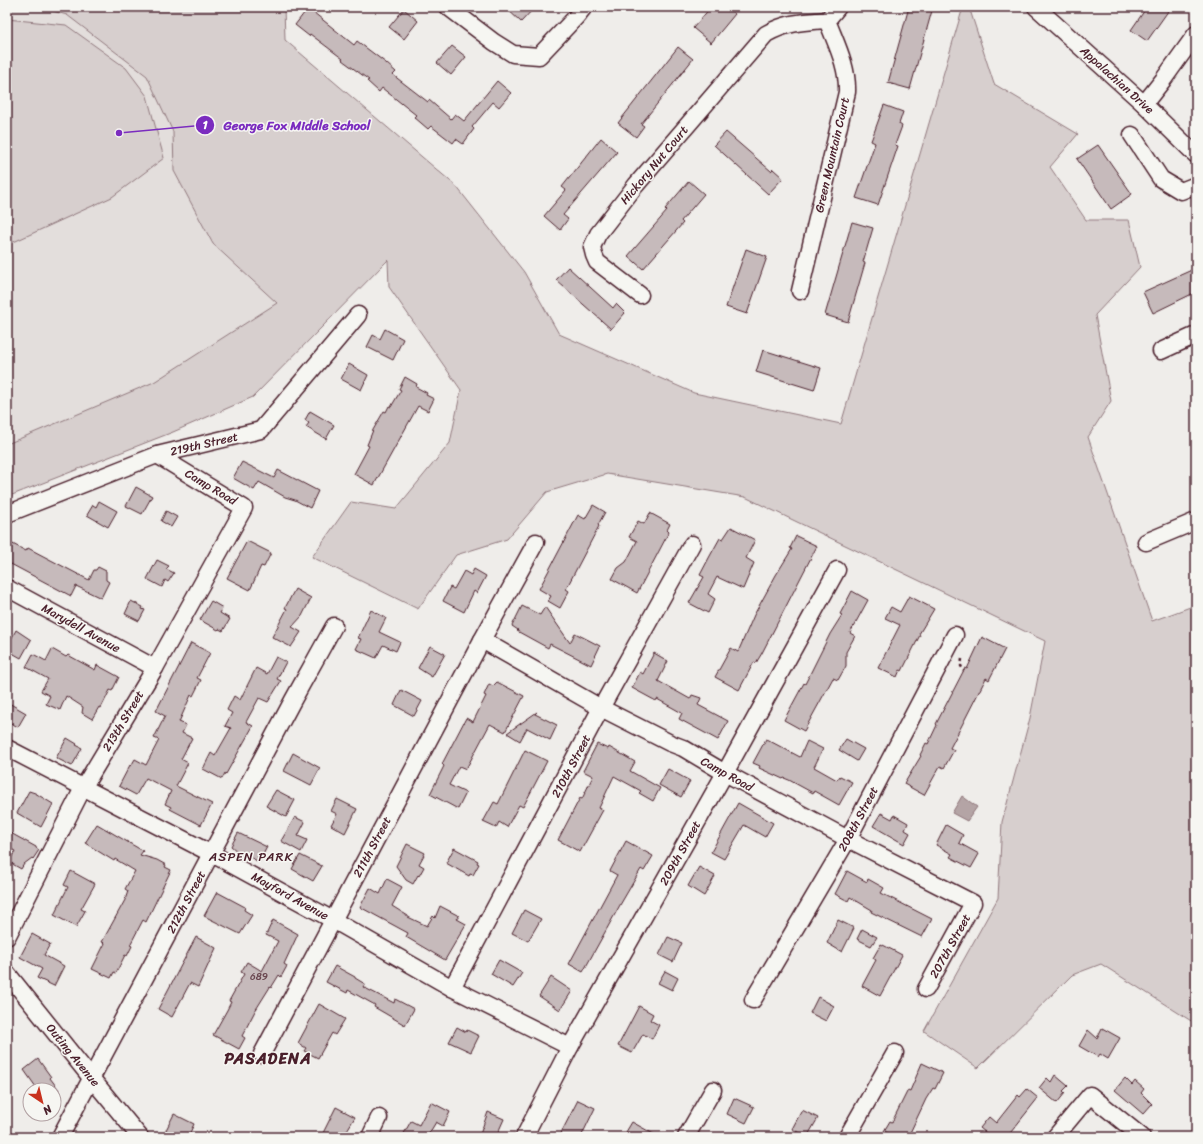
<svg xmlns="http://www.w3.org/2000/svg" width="1203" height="1144" font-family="Sriracha,sans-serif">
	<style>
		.built { fill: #e3dedc }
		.green { fill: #d7cfce; stroke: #90777c }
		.water { fill: #b4a4a5; stroke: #8a6f74 }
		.building { fill: #c6babb; stroke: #4a1f2b }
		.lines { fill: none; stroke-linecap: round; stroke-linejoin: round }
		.minor-casing { stroke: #4a1f2b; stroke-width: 19 }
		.path { stroke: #4a1f2b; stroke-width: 2.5; stroke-dasharray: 3 3; stroke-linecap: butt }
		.minor { stroke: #f6f6f2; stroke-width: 16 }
		.labels { text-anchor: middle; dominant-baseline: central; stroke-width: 3; stroke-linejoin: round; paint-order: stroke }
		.number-label { font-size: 10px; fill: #69464f }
		.street-label { font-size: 12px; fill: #4a1f2b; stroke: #f6f6f2 }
		.neighbourhood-label { font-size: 13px; letter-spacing: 1px; fill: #4a1f2b; stroke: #f6f6f2 }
		.district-label { font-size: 16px; font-weight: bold; letter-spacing: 1px; fill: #4a1f2b; stroke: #f6f6f2 }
		.leader { fill: none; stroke: #7b2cbf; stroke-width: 1.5 }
		.callout-dot { fill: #7b2cbf; stroke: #f6f6f2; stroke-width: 1.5 }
		.mark-label { font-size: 12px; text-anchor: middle; font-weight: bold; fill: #fff }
		.callout-label { font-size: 13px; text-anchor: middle; font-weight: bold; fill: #7b2cbf; stroke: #f6f6f2; stroke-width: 3; stroke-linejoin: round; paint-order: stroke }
	</style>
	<rect width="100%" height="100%" fill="#efedea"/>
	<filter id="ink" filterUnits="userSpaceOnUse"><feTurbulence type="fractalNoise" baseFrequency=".025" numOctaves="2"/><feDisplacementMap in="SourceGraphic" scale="8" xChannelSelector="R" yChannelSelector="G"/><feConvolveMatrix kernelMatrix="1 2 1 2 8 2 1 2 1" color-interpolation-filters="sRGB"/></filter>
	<g filter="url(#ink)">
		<polygon class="built" points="7,7 75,7 388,260 253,397 173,432 7,497"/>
		<g class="green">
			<polygon points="38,7 284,7 285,40 456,186 524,272 559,334 694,393 841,424 963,7 969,7 994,84 1078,134 1050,167 1086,220 1129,220 1140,267 1095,315 1111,401 1088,437 1152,621 1193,606 1196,628 1196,1024 1101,964 1072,975 978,1068 924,1031 998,898 1002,822 1030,718 1045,641 745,497 607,474 547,492 507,539 456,555 418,609 312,557 351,502 396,509 450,443 461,390 389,287 388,260 253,397 173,432 7,497 7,444 154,382 277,303 213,244 174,171 173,132 147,76 67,15"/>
			<polygon points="7,19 66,25 126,68 147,96 164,158 112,197 7,245"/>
		</g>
		<polygon class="water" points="962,796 977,807 967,821 952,813"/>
		<g class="building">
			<polygon points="505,7 535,7 521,22"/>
			<polygon points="711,7 735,7 732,11 735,14 711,43 693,28"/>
			<polygon points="909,7 933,7 910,89 888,83"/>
			<polygon points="1147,7 1171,7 1147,41 1131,30"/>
			<polygon points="308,8 354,45 357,41 386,63 396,72 393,75 428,102 429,100 451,119 455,114 464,121 497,81 511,93 499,107 493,102 472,127 474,129 463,144 456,139 453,143 431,126 428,129 414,117 416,115 382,88 379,92 367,81 369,80 342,60 343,59 310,34 309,36 295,25"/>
			<polygon points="404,9 418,21 404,39 389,27"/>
			<polygon points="452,46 466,57 451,75 437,63"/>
			<polygon points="678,47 693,59 641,124 644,126 636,137 618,123"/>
			<polygon points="884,105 903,112 899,124 902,126 895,145 898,146 878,205 856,198 875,143 871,141"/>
			<polygon points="726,132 771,171 773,169 783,178 768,194 714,145"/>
			<polygon points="601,138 617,152 563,215 568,219 560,230 544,216 566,190 562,187"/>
			<polygon points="1098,145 1132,194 1111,209 1077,159"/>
			<polygon points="689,181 704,194 681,221 683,223 643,269 628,256 667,211 665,209"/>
			<polygon points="852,222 873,228 863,262 865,263 848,322 825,315"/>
			<polygon points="746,249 767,257 747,314 726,307"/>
			<polygon points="568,267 613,308 616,304 625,313 611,329 556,280"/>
			<polygon points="1196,268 1196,292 1153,313 1143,292"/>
			<polygon points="385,329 403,339 393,360 367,347 373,335 380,339"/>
			<polygon points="763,350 821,368 814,390 756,372"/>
			<polygon points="349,364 368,375 361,390 341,379"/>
			<polygon points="405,377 417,384 416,387 427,393 426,395 434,399 428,411 418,406 374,485 354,474 369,446 367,445 373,430 384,411 386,412 389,406 391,407 401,390 399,389"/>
			<polygon points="310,411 334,425 326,439 306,427 309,423 305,420"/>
			<polygon points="242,462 274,478 278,470 318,491 310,508 295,500 285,497 259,482 254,490 233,478"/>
			<polygon points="136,487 152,496 142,514 126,506"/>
			<polygon points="99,501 117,511 108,527 87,515 93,505 96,507"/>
			<polygon points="593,505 605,512 598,525 599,526 566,589 569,591 560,608 548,601 551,596 539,589 578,515 585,519"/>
			<polygon points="166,511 177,517 171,527 161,521"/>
			<polygon points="650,513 670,524 667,530 669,532 637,593 612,579 618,568 626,562 637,541 629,537 638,521 644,524"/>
			<polygon points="731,527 755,540 746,558 754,563 743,589 717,577 708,594 715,599 708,613 689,603 704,577 700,575 710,556 720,538 723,539"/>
			<polygon points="796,536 817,546 762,653 756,663 754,662 739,690 715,677 731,648 738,652 754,615 776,575 792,549 790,548"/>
			<polygon points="7,541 26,551 28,548 89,580 94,570 96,570 98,567 106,571 106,580 109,582 101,598 76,586 71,596 7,562"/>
			<polygon points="247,541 271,553 264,567 261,566 250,590 227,578"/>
			<polygon points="157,560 169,566 166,569 174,573 168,582 165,580 162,587 147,579"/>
			<polygon points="474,569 486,576 477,593 474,591 464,612 443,601 450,587 454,589 464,571 471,575"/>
			<polygon points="295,589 311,598 302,616 292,627 301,632 291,647 272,637 287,609 285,608"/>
			<polygon points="852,591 868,600 850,633 855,636 846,652 846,666 838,680 833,678 804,731 784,720 804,683 805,684 830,634 842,615 840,614"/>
			<polygon points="909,596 934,609 919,634 920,635 902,671 900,670 897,677 878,668 900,625 885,618 891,607 900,612"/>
			<polygon points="131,601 143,607 142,609 145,610 139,621 125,614"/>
			<polygon points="211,601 223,608 220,613 230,619 223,631 219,629 218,630 200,620"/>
			<polygon points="522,606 540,615 545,607 570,643 575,633 600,646 591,665 550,644 548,648 517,631 518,630 512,626"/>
			<polygon points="371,610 386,618 379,632 400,642 396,651 383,645 376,658 356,649 361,639 358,638"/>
			<polygon points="16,630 31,640 21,658 7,650 7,647"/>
			<polygon points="982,637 1005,649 989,680 986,678 962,725 950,748 954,750 944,768 940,766 924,795 904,784 921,756 920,755 926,743 928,744 937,725 936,724 965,668 967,669"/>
			<polygon points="191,643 210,653 197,678 201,680 193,696 191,695 179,722 186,725 182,733 192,738 181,759 188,763 176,786 212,804 201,825 170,809 171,807 165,804 171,791 146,778 136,795 119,786 130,765 131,766 135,759 146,765 159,740 154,738 165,716 156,711"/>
			<polygon points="430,646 445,654 432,677 418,668"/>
			<polygon points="52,649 66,657 68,655 95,670 97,665 119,677 112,691 110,690 101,708 99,707 92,719 82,713 83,707 66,696 60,710 46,704 50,696 41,691 48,679 26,667 33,654 46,661"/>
			<polygon points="654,653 668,661 658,681 690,699 692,695 701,698 698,705 728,721 718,740 679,719 682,713 657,699 656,701 632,688 640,672 643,674"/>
			<polygon points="276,657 286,662 277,679 281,681 268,702 259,698 246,722 253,726 226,774 225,773 222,779 203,769 211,753 215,756 231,728 225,726 232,713 227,710 234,696 240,700 256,668 267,674"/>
			<polygon points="497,682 524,696 505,732 490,724 466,769 459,766 449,785 466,793 458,809 430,794 444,766 442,764 466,718 473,722 486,696 484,695 489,684 493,686"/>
			<polygon points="401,690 422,701 414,716 394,705"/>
			<polygon points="7,702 26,713 18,727 7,721"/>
			<polygon points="537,712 535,714 557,725 550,740 527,728 520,741 507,733"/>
			<polygon points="67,738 77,744 76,745 82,748 72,766 56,758"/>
			<polygon points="766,739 800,757 807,741 823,749 814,767 837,780 840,776 852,782 839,805 814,791 813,793 789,780 784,778 783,779 759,768 760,766 753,763"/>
			<polygon points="846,739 864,749 857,761 839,750"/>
			<polygon points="597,744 608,749 609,747 635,762 630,771 660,788 653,801 639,793 641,791 614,776 599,808 603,810 580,852 558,840 580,798 582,799 593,776 583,771"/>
			<polygon points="525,750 547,761 523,807 519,805 507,827 499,822 496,828 483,822 494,802 498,804"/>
			<polygon points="293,753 320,768 311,785 284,771"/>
			<polygon points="668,769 690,781 681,797 659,785"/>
			<polygon points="276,790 295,800 286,817 266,806"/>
			<polygon points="29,791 35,793 53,804 41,827 17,813"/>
			<polygon points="337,799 357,809 345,833 331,825 337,814 331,811"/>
			<polygon points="738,803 773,823 765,837 744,825 724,859 711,852"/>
			<polygon points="881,813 892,819 894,815 908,823 905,830 910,833 904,844 873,826"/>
			<polygon points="295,817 305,822 298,836 307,840 301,852 281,841"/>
			<polygon points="97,824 143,851 140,855 157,860 166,865 165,867 171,870 146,922 143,920 130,945 132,946 127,956 125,955 116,973 114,972 111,978 92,969 105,943 102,942 125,900 128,891 125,889 135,871 115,859 114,861 85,843"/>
			<polygon points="946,825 963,835 959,843 979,854 971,868 950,857 952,854 936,845"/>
			<polygon points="7,831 36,847 36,848 39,850 33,859 32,858 24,864 21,869 9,862 15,851 7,847"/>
			<polygon points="238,833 267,847 259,862 248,856 243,860 239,858 238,852 231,846"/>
			<polygon points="626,841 653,856 644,871 641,869 620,905 583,972 569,964 617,875 610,871"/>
			<polygon points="407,844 425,853 419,864 424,867 419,876 418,875 413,884 406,880 396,866"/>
			<polygon points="454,848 478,861 477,863 479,864 473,875 470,874 469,876 446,863"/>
			<polygon points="300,855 322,866 313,881 292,869"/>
			<polygon points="699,867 715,876 704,896 688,886"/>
			<polygon points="71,871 95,884 81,909 85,911 76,927 54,915 68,887 64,885"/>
			<polygon points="847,871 867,882 868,879 884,888 881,893 932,919 922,937 871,912 872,910 850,897 848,901 835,894"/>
			<polygon points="387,879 402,887 392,906 408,916 408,917 427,926 433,916 435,918 440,906 459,916 457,919 466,924 445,960 406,937 408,933 360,907 370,888 380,894"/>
			<polygon points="217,892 245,907 244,910 252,915 240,934 204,916"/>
			<polygon points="524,910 541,919 528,941 512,933"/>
			<polygon points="273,920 298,934 284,964 287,966 281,977 279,975 271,988 270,987 255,1011 242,1036 245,1038 239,1049 213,1035 227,1010 231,1002 229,1001 244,974 241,972 247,962 262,971 278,941 266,935"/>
			<polygon points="838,920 854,928 842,952 827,943"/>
			<polygon points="862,929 877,937 871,946 857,939"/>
			<polygon points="32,934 50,944 44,955 64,966 54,986 37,978 42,969 20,957"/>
			<polygon points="196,937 216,948 198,987 190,983 172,1017 158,1009"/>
			<polygon points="668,937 682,943 673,962 659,955"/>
			<polygon points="881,944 902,955 880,996 862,986 876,960 873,958"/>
			<polygon points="499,960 522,973 513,987 491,974"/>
			<polygon points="335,966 355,977 355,978 365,984 363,987 394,1003 395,999 414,1009 405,1025 374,1007 375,1005 348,990 347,993 326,982"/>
			<polygon points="665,971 678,978 672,990 658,983"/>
			<polygon points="551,977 572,991 560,1010 539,996"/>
			<polygon points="818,997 834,1006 826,1021 810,1013"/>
			<polygon points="319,1004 345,1019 335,1035 332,1033 318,1058 304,1051 306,1048 298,1043"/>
			<polygon points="639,1006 653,1014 650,1020 659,1025 652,1039 643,1034 632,1053 618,1046"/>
			<polygon points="457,1027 466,1032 467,1030 479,1036 471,1052 449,1042"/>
			<polygon points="1102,1028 1120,1038 1108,1059 1100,1054 1098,1057 1079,1046 1088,1030 1097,1038"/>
			<polygon points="38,1059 51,1077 50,1078 59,1090 44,1090 40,1085 36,1087 24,1070"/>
			<polygon points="922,1063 943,1073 935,1089 933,1088 926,1099 908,1137 895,1137 884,1131 890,1121 892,1122 908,1090 910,1091"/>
			<polygon points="1055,1075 1068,1086 1063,1091 1065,1093 1057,1103 1039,1088 1047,1078 1051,1082"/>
			<polygon points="1125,1078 1132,1085 1135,1081 1144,1089 1141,1093 1152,1104 1143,1114 1115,1090"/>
			<polygon points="1027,1089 1038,1098 1007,1137 991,1137 980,1128 989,1117 996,1123 1018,1095 1020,1097"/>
			<polygon points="734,1098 754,1107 746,1123 727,1114"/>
			<polygon points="578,1100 595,1108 581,1137 559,1137"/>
			<polygon points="431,1102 450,1112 443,1126 436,1122 427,1137 402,1137 411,1121 419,1125"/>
			<polygon points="336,1107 355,1117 343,1137 321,1137"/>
			<polygon points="802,1110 818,1118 807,1137 792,1129"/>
			<polygon points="488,1112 504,1119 496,1137 479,1137"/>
			<polygon points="174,1114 194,1124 188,1137 174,1137 165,1132"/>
			<polygon points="632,1122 659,1137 635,1137 626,1132"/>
		</g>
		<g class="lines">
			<defs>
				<g id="minor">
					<polyline points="448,7 494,42 513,54 539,56 576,17 584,7"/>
					<polyline points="1036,7 1144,104 1196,155"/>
					<polyline points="1144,104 1163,80 1196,34"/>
					<polyline points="1132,135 1161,179 1181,191 1196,185"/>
					<path d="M800,291L847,92C848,66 836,44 827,20"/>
					<path d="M640,295L597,262L594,255L592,247L598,234L636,185L766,34C787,22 804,22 827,20L838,7"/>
					<polyline points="1161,351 1196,335"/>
					<polyline points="7,514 157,455 261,430 358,315"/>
					<polyline points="1146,542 1196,521"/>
					<polyline points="7,588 155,668"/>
					<polyline points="482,640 601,708 670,743 683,748 725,773 848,839 973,903 926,989"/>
					<polyline points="7,748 212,854 333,920 452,988 570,1047"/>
					<polyline points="7,937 83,788 155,668 244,508 157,455"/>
					<polyline points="7,973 92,1079 140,1137"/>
					<polyline points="452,988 601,708 692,544"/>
					<polyline points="753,1000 848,839 955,635"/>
					<polyline points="262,1054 482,640 536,542"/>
					<polyline points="60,1137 293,700 334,626"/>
					<polyline points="370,1137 379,1118"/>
					<polyline points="524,1137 570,1047 725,773 837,570"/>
					<polyline points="686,1137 713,1090"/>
					<polyline points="847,1137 895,1053"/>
					<polyline points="1055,1137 1090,1095 1142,1137"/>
				</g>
			</defs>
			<use href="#minor" class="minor-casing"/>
			<polyline class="path" points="962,659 961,666 964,671"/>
			<use href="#minor" class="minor"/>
		</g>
	</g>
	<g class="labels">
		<g class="number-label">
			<text x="259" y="977">689</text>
		</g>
		<g class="street-label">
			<text transform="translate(1117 80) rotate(42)">Appalachian Drive</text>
			<text transform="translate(832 155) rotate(-77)">Green Mountain Court</text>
			<text transform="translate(654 165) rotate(-50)">Hickory Nut Court</text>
			<text transform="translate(204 444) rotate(-13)">219th Street</text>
			<text transform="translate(211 487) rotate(31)">Camp Road</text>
			<text transform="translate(81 628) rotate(29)">Marydell Avenue</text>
			<text transform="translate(123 721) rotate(-59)">213th Street</text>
			<text transform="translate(571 766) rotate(-62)">210th Street</text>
			<text transform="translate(727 774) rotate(29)">Camp Road</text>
			<text transform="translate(858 819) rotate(-62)">208th Street</text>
			<text transform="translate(372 847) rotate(-62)">211th Street</text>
			<text transform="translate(680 853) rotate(-61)">209th Street</text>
			<text transform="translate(290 896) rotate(29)">Mayford Avenue</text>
			<text transform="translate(186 902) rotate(-62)">212th Street</text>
			<text transform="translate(950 946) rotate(-61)">207th Street</text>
			<text transform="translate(73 1055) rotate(51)">Outing Avenue</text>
		</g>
		<g class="neighbourhood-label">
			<text x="251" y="856">ASPEN PARK</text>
		</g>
		<g class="district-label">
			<text x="268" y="1058">PASADENA</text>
		</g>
	</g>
	<path class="leader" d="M119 133L205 125"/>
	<g class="callout-dot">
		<circle cx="119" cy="133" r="4"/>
		<circle cx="205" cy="125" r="10"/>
	</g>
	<g class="mark-label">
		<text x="205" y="129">1</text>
	</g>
	<g class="callout-label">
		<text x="297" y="130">George Fox Middle School</text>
	</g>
	<rect width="1203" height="1144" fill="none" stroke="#f6f6f2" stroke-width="24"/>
	<rect x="12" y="12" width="1179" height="1120" fill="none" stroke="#4a1f2b" stroke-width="1.5" filter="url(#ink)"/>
	<g transform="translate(42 1102) rotate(145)"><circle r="19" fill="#f6f6f2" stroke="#b1a0a2"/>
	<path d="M0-3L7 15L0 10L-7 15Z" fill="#c8321e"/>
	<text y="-6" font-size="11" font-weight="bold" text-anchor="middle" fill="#4a1f2b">N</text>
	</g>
</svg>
